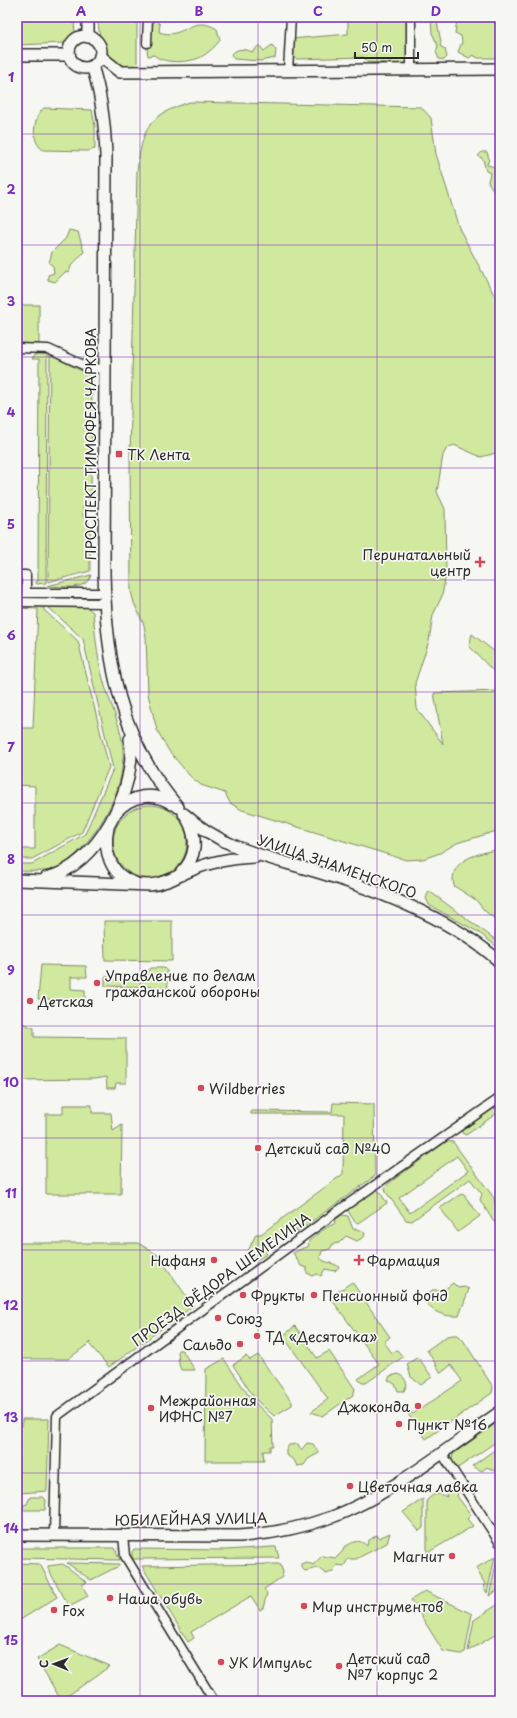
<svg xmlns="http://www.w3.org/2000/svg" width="517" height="1718" font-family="'Playpen Sans',sans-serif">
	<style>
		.green { fill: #d0e99f; stroke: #7e8a65; fill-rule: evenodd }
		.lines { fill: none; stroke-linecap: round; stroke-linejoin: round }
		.minor-casing { stroke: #2b2b2b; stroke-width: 11 }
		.secondary-casing { stroke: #2b2b2b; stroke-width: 14 }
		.minor { stroke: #f6f6f2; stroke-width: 8 }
		.secondary { stroke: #f6f6f2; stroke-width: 11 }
		.grid { fill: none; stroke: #7b2cbf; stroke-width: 1; stroke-opacity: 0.55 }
		.poi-dot { fill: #d1495b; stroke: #f6f6f2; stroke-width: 1.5 }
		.labels { text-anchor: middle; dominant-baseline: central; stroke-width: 3.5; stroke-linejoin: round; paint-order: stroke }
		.street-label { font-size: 14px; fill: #2b2b2b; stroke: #f6f6f2 }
		.poi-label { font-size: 14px; fill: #2b2b2b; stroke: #f6f6f2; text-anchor: start }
		.neatline { fill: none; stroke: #7b2cbf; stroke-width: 1.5 }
		.grid-label { font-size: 13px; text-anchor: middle; font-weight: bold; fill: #7b2cbf }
	</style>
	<rect width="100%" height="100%" fill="#f6f6f2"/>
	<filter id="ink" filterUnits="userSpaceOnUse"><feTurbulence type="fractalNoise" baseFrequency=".025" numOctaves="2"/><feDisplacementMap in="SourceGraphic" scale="8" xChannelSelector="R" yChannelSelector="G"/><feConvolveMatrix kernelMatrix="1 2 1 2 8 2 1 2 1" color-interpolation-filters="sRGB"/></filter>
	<g filter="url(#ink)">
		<g class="green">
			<polygon points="17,17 66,17 74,20 75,35 64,43 17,45"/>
			<path d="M98,17H137V63L133,67C106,67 98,39 98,17Z"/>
			<polygon points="348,17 408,17 408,59 403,64 367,62 364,57 296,59 290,54 291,39 348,34"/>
			<polygon points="431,17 436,17 441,42 440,46 445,49 447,57 444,60 439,59 436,52 438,46 432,33"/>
			<polygon points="469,17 489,19 500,27 500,58 478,58 473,55 469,58 458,52 462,42 461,36 455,33 457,20"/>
			<path d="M154,19L160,24L159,32C184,41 191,13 217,29L220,40C215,47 208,53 201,57C189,63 163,64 154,55L148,56L146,42L151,34L149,31V23Z"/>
			<path d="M259,45L264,51L272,45L276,50L275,58L260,61L234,59L231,55C238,47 243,49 253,52Z"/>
			<path d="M190,102L421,107L431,118L436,154L459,228L500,306V452L481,457L454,445L447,448L443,455L437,492L445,509L446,573L442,596L433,615L429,641L415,683L417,709L443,744L434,693L500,691V830L457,843L440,853L423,859L406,860L242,810L230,803L225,793L201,785L190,776L169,751L157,730L148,694L146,637L144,625L134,603L131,591L130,456L137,171C143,129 146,116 190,102Z"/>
			<path d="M44,108L92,110L95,126V149L88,151L43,150C30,141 33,117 44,108Z"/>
			<polygon points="482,152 487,152 489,159 487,165 495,167 497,174 500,173 500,192 493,190 488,182 490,173 486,171 483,159 478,156"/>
			<polygon points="69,230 78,232 84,252 71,266 69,273 65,272 55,282 48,280 48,275 54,273 53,266 49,263 52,252 66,238"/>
			<rect x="17" y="305" width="22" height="39"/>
			<polygon points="40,353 47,354 46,583 37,584 35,582 38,581 39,359 32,359 34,355"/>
			<polygon points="50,355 88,374 92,379 91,497 83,507 83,516 90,525 90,571 48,582"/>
			<path d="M91,575C87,592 61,586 47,586Z"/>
			<polygon points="17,606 42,606 45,611 78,641 109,767 82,832 32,859 17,859 17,849 35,849 35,786 17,785 17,728 33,728 38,609 17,608"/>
			<path d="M48,607H87L93,612C95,633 97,654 102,675C106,693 114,709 119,727C131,766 115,806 91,837C63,872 61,872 17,871V864H32L85,834L113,769L83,639Z"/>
			<polygon points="472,634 500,656 500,678 469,646"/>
			<circle cx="150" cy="842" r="37"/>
			<path d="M500,849V924L484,910L476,900L454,886C447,859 480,853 500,849Z"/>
			<polygon points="429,891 500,943 500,949 478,932 429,905 426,898"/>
			<polygon points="104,921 172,921 172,961 105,960"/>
			<polygon points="41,965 86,966 87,977 71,977 71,989 85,990 85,1000 38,999"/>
			<polygon points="150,968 164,968 167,971 168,989 161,987 105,986 105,977 117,975 145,975"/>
			<polygon points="17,1021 34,1028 34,1037 126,1038 126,1083 116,1083 115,1088 107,1088 106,1077 94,1079 17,1080"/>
			<polygon points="333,1103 374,1104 375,1176 297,1232 293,1226 263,1248 267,1254 257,1260 248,1251 256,1234 261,1234 343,1174 344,1114 251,1114 251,1111 332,1112"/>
			<polygon points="500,1104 500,1111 466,1135 462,1133 462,1130"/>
			<polygon points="63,1105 92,1105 92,1113 111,1113 113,1131 122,1125 121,1194 46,1194 46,1114 63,1114"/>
			<path d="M447,1141L453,1142L494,1198L495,1205L500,1210V1219L494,1222L480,1200L482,1194L470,1179L412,1221L406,1220L386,1192L385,1188L389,1183ZM457,1156L468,1171L410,1213L399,1198Z"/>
			<polygon points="374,1189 379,1191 387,1203 358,1223 355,1222 346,1208"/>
			<polygon points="461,1194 464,1195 480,1216 458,1232 440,1208"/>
			<path d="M342,1215L348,1216L353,1229L361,1230L365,1233L364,1237L357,1241L346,1236L339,1243L333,1244L330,1249L322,1251L320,1258C324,1263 333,1262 339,1267L335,1271L325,1269L321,1276L317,1274L313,1276L307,1273V1268L301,1266L293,1253L303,1248L308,1247L309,1241C316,1235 326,1227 334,1224L336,1219Z"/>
			<polygon points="17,1243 138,1243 158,1255 193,1306 109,1367 90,1345 91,1342 68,1359 17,1359"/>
			<polygon points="352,1282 390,1337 384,1342 392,1353 397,1350 403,1357 366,1383 362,1383 358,1379 379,1364 332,1300 338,1296 336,1293"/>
			<path d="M453,1283L458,1288L464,1287L469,1289L459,1316C446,1317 431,1313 425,1300L432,1290H444Z"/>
			<polygon points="295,1326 317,1358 329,1351 355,1389 353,1395 323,1416 311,1412 328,1399 283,1336"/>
			<polygon points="453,1335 458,1335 463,1340 493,1387 492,1393 426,1439 408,1414 411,1412 413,1414 462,1381 451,1365 441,1373 427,1350 447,1336"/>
			<polygon points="178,1350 182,1350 195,1370 181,1370 179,1364"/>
			<polygon points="258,1355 292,1402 292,1405 274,1416 255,1399 233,1365 246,1356 250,1360"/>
			<polygon points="418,1357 432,1377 421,1385 411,1377 407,1364"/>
			<polygon points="224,1359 251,1399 272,1419 273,1446 270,1446 270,1451 263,1451 264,1461 205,1461 206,1369"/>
			<polygon points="399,1374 404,1378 407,1384 404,1391 398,1391 395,1384 388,1380 390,1376"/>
			<polygon points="22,1419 49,1419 47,1491 20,1493 18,1492 19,1436 17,1436 17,1426 22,1426"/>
			<polygon points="498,1422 500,1423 500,1439 455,1470 451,1464 453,1454"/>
			<polygon points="307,1443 313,1444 319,1453 308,1459 304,1465 297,1466 294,1460 286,1455 286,1449 289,1445 298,1444 301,1450"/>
			<polygon points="500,1446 500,1470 497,1472 487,1467 482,1471 472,1466"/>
			<polygon points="448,1485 455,1485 458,1493 457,1496 471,1515 467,1519 473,1526 427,1553 427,1500 433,1495 440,1494 447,1497 445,1491"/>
			<polygon points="30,1497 42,1497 46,1500 45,1510 23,1510 23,1505 27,1504"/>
			<polygon points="423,1499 423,1528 419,1531 403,1512"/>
			<path d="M390,1533L387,1543L356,1559H348L344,1566L337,1565L332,1572L326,1574L318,1568L305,1571L301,1567V1564L306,1562L313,1565L322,1556L336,1558L343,1551L344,1547C354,1542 359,1538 367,1546L368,1541L377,1535L379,1538Z"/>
			<polygon points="272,1547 276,1547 279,1558 132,1559 132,1552 134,1549 226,1550"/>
			<polygon points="17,1548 115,1548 120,1560 17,1558"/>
			<polygon points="498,1555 500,1557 500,1589 489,1596"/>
			<polygon points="495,1557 487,1593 483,1586 485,1584 476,1568"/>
			<polygon points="17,1563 40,1564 57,1597 17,1622"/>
			<polygon points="67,1563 119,1564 119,1566 91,1580"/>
			<polygon points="63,1564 87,1582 82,1585 88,1596 69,1606 48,1569 48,1566"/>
			<polygon points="280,1564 283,1572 282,1577 264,1589 267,1593 263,1608 260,1610 251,1596 191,1632 194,1638 188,1642 142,1566"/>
			<polygon points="425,1591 472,1614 465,1652 461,1654 443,1651 411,1600"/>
			<polygon points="500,1603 500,1632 468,1651 474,1620"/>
			<polygon points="60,1645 110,1666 63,1699 58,1695 37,1659"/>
		</g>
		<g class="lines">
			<defs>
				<g id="minor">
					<polyline points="147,43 148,17"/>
					<polyline points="411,68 411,17"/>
					<polyline points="288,71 291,17"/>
					<polyline points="17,348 48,349 90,368 106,369"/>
					<polyline points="17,575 26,575 26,593"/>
					<polyline points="17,593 105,593"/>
					<polyline points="17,602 105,603"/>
					<polyline points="441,1452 500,1543"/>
					<polyline points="54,1535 57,1416 342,1208 500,1098"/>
					<polyline points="123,1536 125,1556 214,1701"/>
					<polyline points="493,1701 500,1697"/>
				</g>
				<g id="secondary">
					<circle cx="85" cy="52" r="16"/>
					<polyline points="88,37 88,17"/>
					<polyline points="17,55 69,55"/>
					<polyline points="100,56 120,72 500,69"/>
					<path d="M92,66C102,96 105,125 106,156L104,573C106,660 119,739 178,807"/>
					<path d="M116,812C131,795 153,791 172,804"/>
					<path d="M184,814C221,847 259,855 304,868C370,887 449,916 500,962"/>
					<path d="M108,828C103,850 110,876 135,883"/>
					<path d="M181,873C197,857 198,838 187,818"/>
					<path d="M46,878C97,867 138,788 130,739"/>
					<path d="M17,880L150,885C166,884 179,875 194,869C213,861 234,858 255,857"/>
					<path d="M17,1535L239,1536C271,1534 301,1528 332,1517C389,1496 449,1447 500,1412"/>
				</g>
			</defs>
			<use href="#minor" class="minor-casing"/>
			<use href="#secondary" class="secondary-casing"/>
			<use href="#minor" class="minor"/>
			<use href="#secondary" class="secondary"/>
		</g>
	</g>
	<path class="grid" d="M140,17V1701M258,17V1701M377,17V1701M17,134H500M17,245H500M17,357H500M17,468H500M17,580H500M17,692H500M17,803H500M17,915H500M17,1026H500M17,1138H500M17,1250H500M17,1361H500M17,1473H500M17,1584H500"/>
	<g class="poi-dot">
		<rect x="115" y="450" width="8" height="8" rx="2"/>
		<path d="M478 556h4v4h4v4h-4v4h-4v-4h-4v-4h4z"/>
		<circle cx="97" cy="983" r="4"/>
		<circle cx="30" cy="1001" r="4"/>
		<circle cx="201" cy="1088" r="4"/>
		<circle cx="258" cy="1148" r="4"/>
		<circle cx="214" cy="1260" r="4"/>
		<path d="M357 1254h4v4h4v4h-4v4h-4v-4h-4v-4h4z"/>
		<circle cx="243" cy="1295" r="4"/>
		<circle cx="314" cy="1295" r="4"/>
		<circle cx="218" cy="1318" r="4"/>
		<circle cx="257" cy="1336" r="4"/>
		<circle cx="240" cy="1344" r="4"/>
		<circle cx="418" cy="1406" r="4"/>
		<circle cx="151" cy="1408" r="4"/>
		<circle cx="399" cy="1424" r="4"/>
		<circle cx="350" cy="1486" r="4"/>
		<circle cx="452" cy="1556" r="4"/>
		<circle cx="110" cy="1598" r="4"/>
		<circle cx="304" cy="1606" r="4"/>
		<circle cx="54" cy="1610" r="4"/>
		<circle cx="221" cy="1662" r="4"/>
		<circle cx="339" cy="1666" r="4"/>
	</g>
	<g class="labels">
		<g class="street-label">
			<text transform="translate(90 444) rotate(-90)">ПРОСПЕКТ ТИМОФЕЯ ЧАРКОВА</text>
			<text transform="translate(337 866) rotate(19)">УЛИЦА ЗНАМЕНСКОГО</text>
			<text transform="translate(221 1279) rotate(-36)">ПРОЕЗД ФЁДОРА ШЕМЕЛИНА</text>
			<text transform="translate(191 1519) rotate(-1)">ЮБИЛЕЙНАЯ УЛИЦА</text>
		</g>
		<g class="poi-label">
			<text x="127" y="454">ТК Лента</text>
			<text x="471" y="554" text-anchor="end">Перинатальный<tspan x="471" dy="16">центр</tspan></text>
			<text x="105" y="975">Управление по делам<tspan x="105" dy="16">гражданской обороны</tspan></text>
			<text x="38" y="1001">Детская</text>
			<text x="209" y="1088">Wildberries</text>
			<text x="266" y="1148">Детский сад №40</text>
			<text x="206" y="1260" text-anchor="end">Нафаня</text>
			<text x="367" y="1260">Фармация</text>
			<text x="251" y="1295">Фрукты</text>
			<text x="322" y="1295">Пенсионный фонд</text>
			<text x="226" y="1318">Союз</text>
			<text x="265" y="1336">ТД «Десяточка»</text>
			<text x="232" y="1344" text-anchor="end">Сальдо</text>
			<text x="159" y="1400">Межрайонная<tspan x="159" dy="16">ИФНС №7</tspan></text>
			<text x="410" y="1406" text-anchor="end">Джоконда</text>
			<text x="407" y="1424">Пункт №16</text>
			<text x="358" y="1486">Цветочная лавка</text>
			<text x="444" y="1556" text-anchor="end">Магнит</text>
			<text x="118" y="1598">Наша обувь</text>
			<text x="312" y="1606">Мир инструментов</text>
			<text x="62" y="1610">Fox</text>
			<text x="347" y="1658">Детский сад<tspan x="347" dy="16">№7 корпус 2</tspan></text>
			<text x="229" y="1662">УК Импульс</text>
		</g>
	</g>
	<rect width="517" height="1718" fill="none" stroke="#f6f6f2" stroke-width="44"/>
	<g transform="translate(54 1664) rotate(271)" stroke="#f6f6f2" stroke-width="3" paint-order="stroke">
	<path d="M0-3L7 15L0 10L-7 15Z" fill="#2b2b2b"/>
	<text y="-6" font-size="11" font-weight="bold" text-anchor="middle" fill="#2b2b2b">С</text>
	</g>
	<path d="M355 52v6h63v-6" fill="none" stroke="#2b2b2b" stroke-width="2"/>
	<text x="361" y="52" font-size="12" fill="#2b2b2b" stroke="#f6f6f2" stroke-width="3" paint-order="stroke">50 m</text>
	<rect x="22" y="22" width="473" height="1674" class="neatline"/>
	<g class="grid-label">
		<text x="81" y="16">A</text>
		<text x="199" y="16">B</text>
		<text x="318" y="16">C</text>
		<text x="436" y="16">D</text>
		<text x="11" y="82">1</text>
		<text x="11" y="194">2</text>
		<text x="11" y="306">3</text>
		<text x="11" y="417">4</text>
		<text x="11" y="529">5</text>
		<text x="11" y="640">6</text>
		<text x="11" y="752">7</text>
		<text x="11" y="864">8</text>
		<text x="11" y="975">9</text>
		<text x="11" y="1087">10</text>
		<text x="11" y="1198">11</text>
		<text x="11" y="1310">12</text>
		<text x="11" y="1422">13</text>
		<text x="11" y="1533">14</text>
		<text x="11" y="1645">15</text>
	</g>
</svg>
